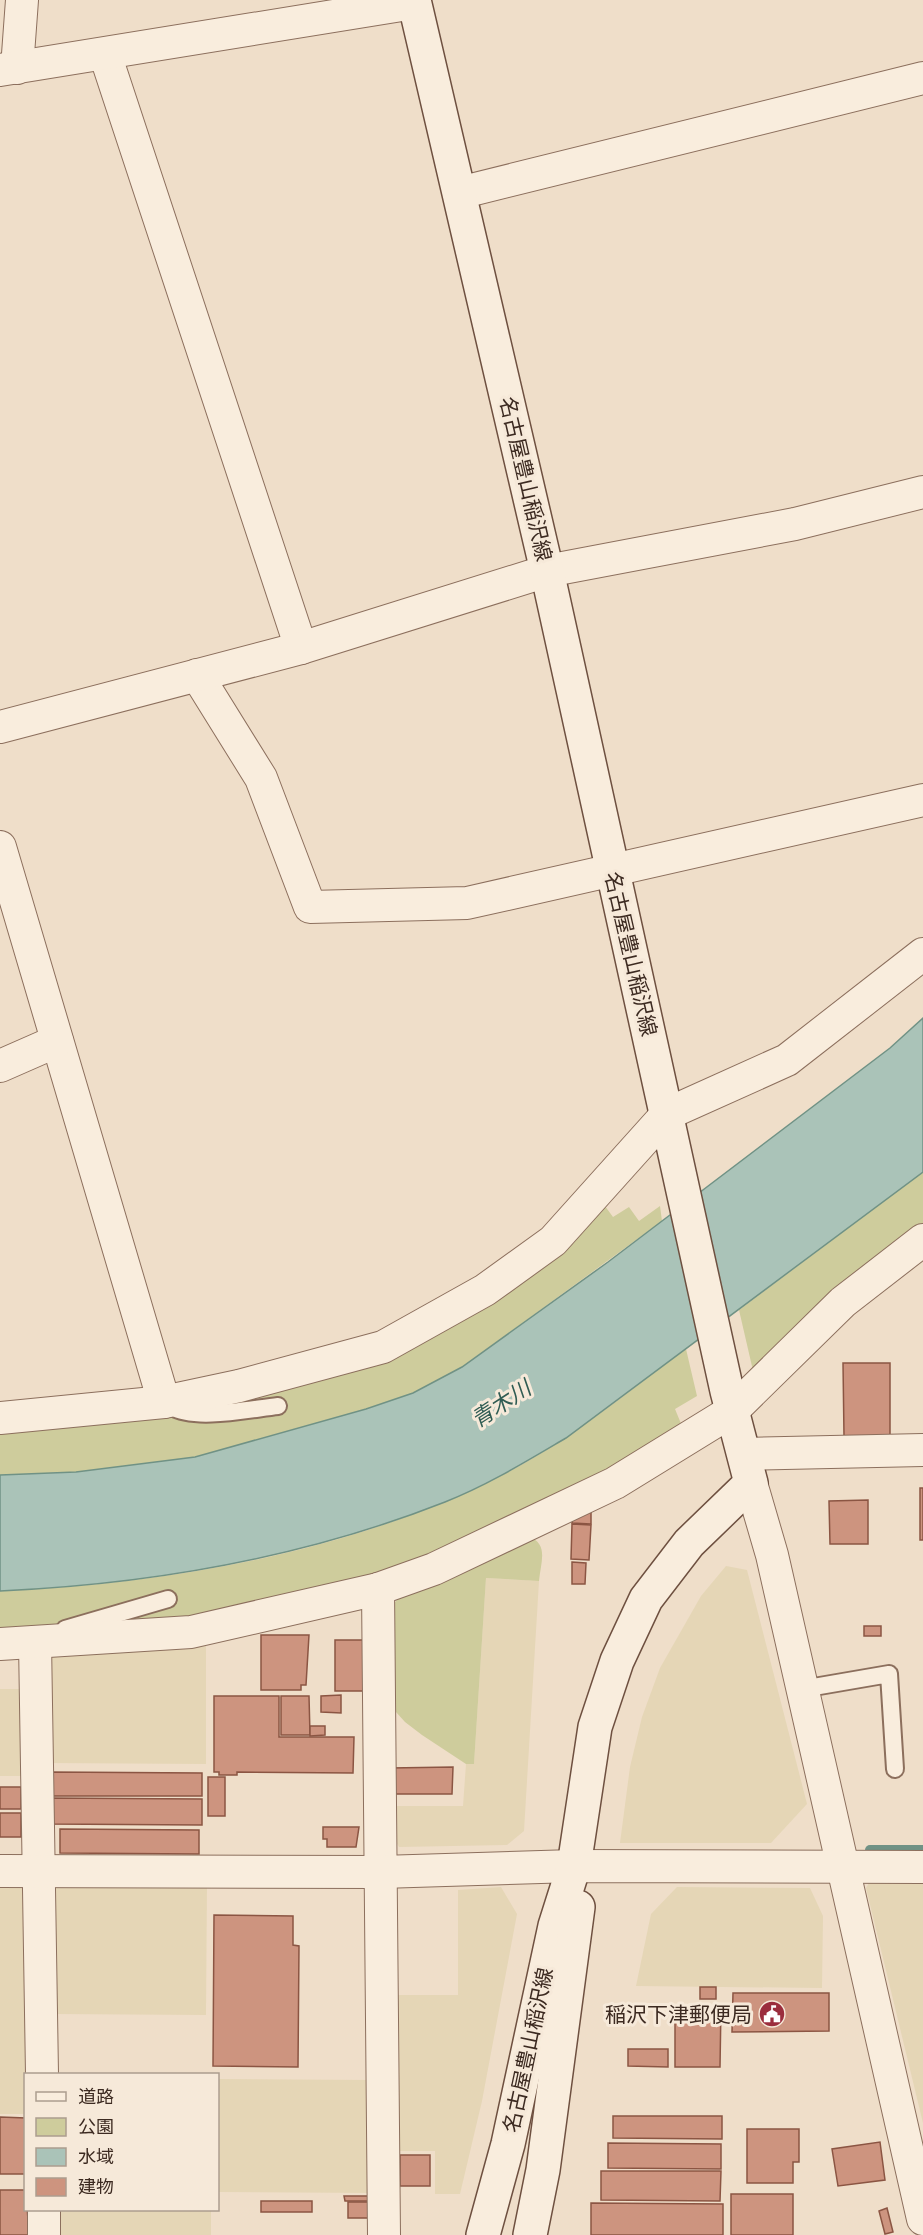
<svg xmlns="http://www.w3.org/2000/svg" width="923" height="2235" font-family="'Zilla Slab','Noto Sans JP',serif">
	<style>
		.farmland { fill: #e5d6b6 }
		.green { fill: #cecc9c }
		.water { fill: #aac3b8; stroke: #709285; stroke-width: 1.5 }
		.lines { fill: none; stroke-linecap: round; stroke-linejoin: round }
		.stream { stroke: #709285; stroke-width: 10 }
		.building { fill: #cd947f; stroke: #8b5543; stroke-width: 1.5 }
		.lane-casing { stroke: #8c6f5d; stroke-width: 20 }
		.street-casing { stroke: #8c6f5d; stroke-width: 34 }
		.secondary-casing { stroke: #6e5040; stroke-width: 36 }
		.lane { stroke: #f9eddd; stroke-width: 16 }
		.street { stroke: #f9eddd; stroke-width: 32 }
		.secondary { stroke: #f9eddd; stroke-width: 33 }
		.labels { text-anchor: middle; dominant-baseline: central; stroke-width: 6; stroke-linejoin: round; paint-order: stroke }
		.street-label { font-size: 21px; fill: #3c2a21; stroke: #f6e9d9 }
		.poi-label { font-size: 21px; fill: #3c2a21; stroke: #f6e9d9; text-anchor: end }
		.water-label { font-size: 22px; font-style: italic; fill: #305c53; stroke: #f6e9d9 }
	</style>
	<rect width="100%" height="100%" fill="#efdec9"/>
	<g class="farmland">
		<polygon points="726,1566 747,1570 807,1804 771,1843 620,1843 630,1767 642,1717 660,1668 701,1596"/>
		<polygon points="486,1578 539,1581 524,1831 507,1845 399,1847 391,1834 391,1806 463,1806 466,1764 474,1764"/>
		<polygon points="206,1638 206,1764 46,1763 45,1665 58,1652"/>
		<rect x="0" y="1689" width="28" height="87"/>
		<polygon points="872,1878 923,1878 923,2123 866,1888"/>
		<polygon points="207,1881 206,2015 50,2014 47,1893 56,1883"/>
		<polygon points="0,1884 18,1884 28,1896 31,2074 26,2074 25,2114 0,2114"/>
		<polygon points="501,1887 517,1914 482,2101 460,2194 435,2194 435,2151 391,2151 391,1995 458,1995 458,1890"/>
		<polygon points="677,1887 810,1888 823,1916 822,1988 636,1986 651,1914"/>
		<polygon points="218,2079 375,2080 375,2193 218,2192"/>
		<rect x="52" y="2210" width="159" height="25"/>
	</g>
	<g class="green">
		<polygon points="923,1172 923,1228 754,1375 739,1310"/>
		<polygon points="602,1202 613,1217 629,1207 639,1221 660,1206 662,1221 462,1367 413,1393 366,1409 195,1457 76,1472 0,1475 0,1425 151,1416 209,1419 210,1409 384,1356"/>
		<path d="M686,1349L697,1396L675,1409L682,1426L612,1472L435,1559L188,1622L74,1634L167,1592L26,1633L0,1635V1591C173,1583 350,1553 506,1473C571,1440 627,1392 686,1349Z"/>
		<path d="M528,1536C549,1544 541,1561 539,1581L486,1578L474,1764H466L422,1735L405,1722L387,1702L389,1611L403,1591Z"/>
	</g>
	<path class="water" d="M923,1018V1172L566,1438C527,1461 488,1485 445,1502C303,1558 153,1584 0,1591V1475L76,1472L195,1457L366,1409L413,1393L462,1367L608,1262L890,1048Z"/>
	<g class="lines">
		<polyline class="stream" points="870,1850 923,1850"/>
	</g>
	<g class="building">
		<polygon points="843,1363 890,1363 890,1436 844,1436"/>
		<rect x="920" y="1488" width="3" height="52"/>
		<polygon points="868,1500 868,1544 830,1544 829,1501"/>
		<polygon points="573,1508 591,1509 591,1524 572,1523"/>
		<polygon points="572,1524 591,1525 589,1560 571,1559"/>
		<polygon points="572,1562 586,1563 585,1584 572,1584"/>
		<rect x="864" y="1626" width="17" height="10"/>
		<polygon points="261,1635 309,1635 306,1685 301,1685 301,1690 261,1690"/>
		<polygon points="335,1640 364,1640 363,1691 335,1691"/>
		<polygon points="341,1695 341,1713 321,1712 321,1696"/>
		<polygon points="214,1696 279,1696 279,1737 354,1737 353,1773 237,1772 237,1775 219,1775 219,1772 214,1772"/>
		<polygon points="281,1696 309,1696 310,1735 281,1735"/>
		<polygon points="310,1726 325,1726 325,1735 310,1736"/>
		<polygon points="453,1767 452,1794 391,1794 390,1768"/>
		<polygon points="49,1772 202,1773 202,1796 49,1796"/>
		<rect x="208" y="1777" width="17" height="39"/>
		<rect x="0" y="1787" width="21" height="22"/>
		<polygon points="49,1798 202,1799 202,1825 49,1824"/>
		<rect x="0" y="1813" width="21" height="24"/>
		<polygon points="323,1827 359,1827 356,1847 327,1847 327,1839 323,1839"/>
		<polygon points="60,1829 199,1830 199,1854 60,1853"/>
		<polygon points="214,1915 293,1916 293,1945 299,1946 298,2067 213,2066"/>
		<rect x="700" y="1987" width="16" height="12"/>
		<polygon points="733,1993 829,1993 829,2031 732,2032"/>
		<polygon points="675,2006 721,2006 720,2067 675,2067"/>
		<polygon points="628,2049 668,2049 668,2067 628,2066"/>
		<polygon points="613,2116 722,2116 722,2139 613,2138"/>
		<polygon points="0,2117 26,2118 26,2174 0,2174"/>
		<polygon points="747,2129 799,2129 799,2162 793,2162 793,2183 747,2183"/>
		<polygon points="880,2142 885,2180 838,2186 832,2149"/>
		<polygon points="608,2143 721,2144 721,2169 608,2168"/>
		<rect x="400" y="2155" width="30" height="31"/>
		<polygon points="601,2171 721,2171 720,2201 601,2200"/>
		<polygon points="0,2190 26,2190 29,2235 0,2235"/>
		<rect x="731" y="2194" width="62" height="41"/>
		<polygon points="344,2196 370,2196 370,2201 345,2201"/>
		<rect x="261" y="2201" width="51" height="11"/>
		<polygon points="348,2202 371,2202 370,2218 348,2218"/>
		<polygon points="591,2203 723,2204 723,2235 591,2235"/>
		<polygon points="887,2208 893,2232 885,2234 879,2211"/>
	</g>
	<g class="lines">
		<defs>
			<g id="lane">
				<path d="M172,1407C195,1421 250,1409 278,1406"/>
				<polyline points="65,1629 168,1599"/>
				<polyline points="802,1689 889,1674 895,1769"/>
			</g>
			<g id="street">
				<polyline points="105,54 301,648"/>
				<polyline points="17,68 22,0"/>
				<polyline points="0,70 414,3"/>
				<polyline points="459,193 923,78"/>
				<polyline points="197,675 261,778 310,907 467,903 923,800"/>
				<polyline points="0,727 301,648 547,571 795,524 923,492"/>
				<polyline points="0,847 164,1402"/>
				<polyline points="0,1066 57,1041"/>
				<polyline points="0,1418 164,1402 239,1386 383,1347 485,1290 553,1241 667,1114 787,1060 923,954"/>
				<polyline points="744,1454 923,1450"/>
				<polyline points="751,1483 772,1555 923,2219"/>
				<polyline points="378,1589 384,2235"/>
				<polyline points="35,1642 42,2074"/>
				<polyline points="0,1644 191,1632 378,1589 434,1569 615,1483 732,1411 843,1302 923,1240"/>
				<polyline points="0,1871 381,1872 574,1866 923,1867"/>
				<polyline points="44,2210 44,2235"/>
			</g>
			<g id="secondary">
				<polyline points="414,0 547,571 727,1391 751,1483 689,1543 646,1599 617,1661 595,1727 574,1866 555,1926 508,2144 483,2235"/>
				<polyline points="530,2235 543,2170 578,1907"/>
			</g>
		</defs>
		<use href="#lane" class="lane-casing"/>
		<use href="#street" class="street-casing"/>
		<use href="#secondary" class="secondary-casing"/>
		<use href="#lane" class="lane"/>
		<use href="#street" class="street"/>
		<use href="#secondary" class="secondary"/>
	</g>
	<defs>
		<symbol id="civic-disc" viewBox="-11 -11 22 22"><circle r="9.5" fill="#9b2d3d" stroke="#f6e9d9"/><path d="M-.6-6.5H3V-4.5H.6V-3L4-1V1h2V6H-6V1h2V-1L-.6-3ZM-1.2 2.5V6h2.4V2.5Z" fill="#fff"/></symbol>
	</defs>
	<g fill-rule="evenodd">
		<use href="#civic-disc" x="757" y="1999" width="30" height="30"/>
	</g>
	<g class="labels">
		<g class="street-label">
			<text transform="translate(526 479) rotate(77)">名古屋豊山稲沢線</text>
			<text transform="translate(631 954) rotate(77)">名古屋豊山稲沢線</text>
			<text transform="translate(528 2050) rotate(-78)">名古屋豊山稲沢線</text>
		</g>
		<g class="poi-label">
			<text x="752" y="2014">稲沢下津郵便局</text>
		</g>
		<g class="water-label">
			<text transform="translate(501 1404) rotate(-33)">青木川</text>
		</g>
	</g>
	<rect x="24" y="2073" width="195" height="138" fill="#f6e9d9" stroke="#ac9d8f" stroke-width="1.5"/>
	<rect x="36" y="2092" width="30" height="9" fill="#f9eddd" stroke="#ac9d8f" stroke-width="1.5"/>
	<text x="78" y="2103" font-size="18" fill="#3c2a21">道路</text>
	<rect x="36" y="2118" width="30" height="18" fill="#cecc9c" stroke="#ac9d8f" stroke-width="1.5"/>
	<text x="78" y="2133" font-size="18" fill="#3c2a21">公園</text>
	<rect x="36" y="2148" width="30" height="18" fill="#aac3b8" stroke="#ac9d8f" stroke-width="1.5"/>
	<text x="78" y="2163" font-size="18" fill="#3c2a21">水域</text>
	<rect x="36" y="2178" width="30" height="18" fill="#cd947f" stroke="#ac9d8f" stroke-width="1.5"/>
	<text x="78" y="2193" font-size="18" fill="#3c2a21">建物</text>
</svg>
